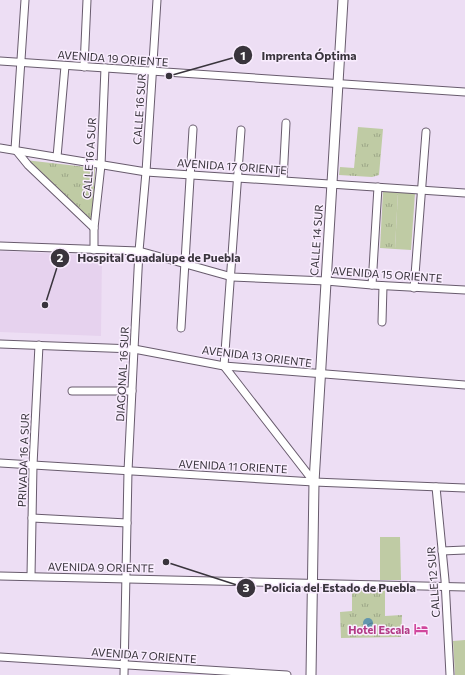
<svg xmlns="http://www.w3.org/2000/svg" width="465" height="675" font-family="Commissioner,sans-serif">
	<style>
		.built { fill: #e6d2ee }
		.grass { fill: #bfcba4 }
		.park { fill: url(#park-tufts) }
		.water { fill: url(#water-waves) }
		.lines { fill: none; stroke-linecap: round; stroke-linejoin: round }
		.minor-casing { stroke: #685b6d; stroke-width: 9 }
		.major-casing { stroke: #685b6d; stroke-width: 11 }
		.minor { stroke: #fff; stroke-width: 7 }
		.major { stroke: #fff; stroke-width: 9 }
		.labels { text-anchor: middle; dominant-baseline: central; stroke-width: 3; stroke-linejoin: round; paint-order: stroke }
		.street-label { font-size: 11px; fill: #39343c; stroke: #f9edfe }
		.hotel-label { font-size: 11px; font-weight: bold; fill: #b23c85; stroke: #f9edfe; text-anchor: end }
		.leader { fill: none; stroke: #39343c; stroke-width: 1.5 }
		.callout-dot { fill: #39343c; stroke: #f9edfe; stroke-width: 1.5 }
		.mark-label { font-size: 12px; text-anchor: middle; font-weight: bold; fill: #fff }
		.callout-label { font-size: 12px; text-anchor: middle; font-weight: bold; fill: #39343c; stroke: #f9edfe; stroke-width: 3; stroke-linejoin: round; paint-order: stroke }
	</style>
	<defs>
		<pattern id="park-tufts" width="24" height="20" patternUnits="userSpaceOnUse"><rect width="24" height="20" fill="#bfcba4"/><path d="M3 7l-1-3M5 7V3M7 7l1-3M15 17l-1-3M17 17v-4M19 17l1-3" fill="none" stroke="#9ca687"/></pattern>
		<pattern id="water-waves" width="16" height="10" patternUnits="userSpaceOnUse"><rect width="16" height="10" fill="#6296ae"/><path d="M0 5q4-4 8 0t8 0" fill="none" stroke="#527b8f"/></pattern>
	</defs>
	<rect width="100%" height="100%" fill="#eddef4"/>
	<polygon class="built" points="0,251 102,256 101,336 0,332"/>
	<g class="grass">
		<polygon points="398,192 415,193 411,250 395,249"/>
		<polygon points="380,537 400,537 401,580 380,580"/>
		<polygon points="465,640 465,675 455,675 453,641"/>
	</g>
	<g class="park">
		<polygon points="358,127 383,129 379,175 372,177 339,175 340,167 354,168"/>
		<polygon points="25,160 95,168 93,222"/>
		<polygon points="383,191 398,192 395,249 380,248"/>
		<polygon points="352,588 385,589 385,616 402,615 401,637 341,638 340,612 352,611"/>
	</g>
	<circle class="water" cx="368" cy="623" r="5"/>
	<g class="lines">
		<defs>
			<g id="minor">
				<polyline points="25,0 15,149 28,165 94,228"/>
				<polyline points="0,61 465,92"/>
				<polyline points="84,67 87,0"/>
				<polyline points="241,130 224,366 314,482"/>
				<polyline points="0,148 146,172 465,193"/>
				<polyline points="57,157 65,66"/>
				<polyline points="283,180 286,123"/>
				<polyline points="0,246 139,251 232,277 326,281 372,285 465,290"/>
				<polyline points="94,250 94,228 101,165 105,68"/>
				<polyline points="372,285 378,187"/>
				<polyline points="414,288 426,132"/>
				<polyline points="382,322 383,286"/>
				<polyline points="181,328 193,129"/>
				<polyline points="0,344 134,349 224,366 465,385"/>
				<polyline points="72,391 132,391"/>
				<polyline points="0,463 314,482 465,488"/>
				<polyline points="436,487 445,580 450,675"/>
				<polyline points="32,518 127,523"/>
				<polyline points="442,551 465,550"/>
				<polyline points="0,576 465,587"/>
				<polyline points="31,576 33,465 39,345"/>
				<polyline points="0,657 287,675"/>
				<polyline points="124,675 128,471 133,369 139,251 146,172 157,0"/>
			</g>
			<polyline id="major" points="311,675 314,482 343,0"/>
		</defs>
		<use href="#minor" class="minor-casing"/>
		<use href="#major" class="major-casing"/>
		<use href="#minor" class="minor"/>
		<use href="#major" class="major"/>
	</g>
	<defs>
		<symbol id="hotel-bare" viewBox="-9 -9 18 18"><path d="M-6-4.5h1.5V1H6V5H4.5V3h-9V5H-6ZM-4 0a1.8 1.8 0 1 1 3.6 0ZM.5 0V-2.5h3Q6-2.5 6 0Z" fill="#d1479c" stroke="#f9edfe" stroke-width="2.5" paint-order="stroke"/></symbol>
	</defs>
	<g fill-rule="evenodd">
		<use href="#hotel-bare" x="411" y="619" width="20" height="20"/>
	</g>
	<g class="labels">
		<g class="street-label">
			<text transform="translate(113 58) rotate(4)">AVENIDA 19 ORIENTE</text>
			<text transform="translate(139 109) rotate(-86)">CALLE 16 SUR</text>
			<text transform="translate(89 158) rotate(-86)">CALLE 16 A SUR</text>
			<text transform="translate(232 166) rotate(4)">AVENIDA 17 ORIENTE</text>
			<text transform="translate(316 240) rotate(-86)">CALLE 14 SUR</text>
			<text transform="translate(387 274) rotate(4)">AVENIDA 15 ORIENTE</text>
			<text transform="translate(257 356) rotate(7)">AVENIDA 13 ORIENTE</text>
			<text transform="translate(122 374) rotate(-87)">DIAGONAL 16 SUR</text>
			<text transform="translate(23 460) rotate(-88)">PRIVADA 16 A SUR</text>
			<text transform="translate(233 466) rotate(3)">AVENIDA 11 ORIENTE</text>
			<text transform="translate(101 567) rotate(1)">AVENIDA 9 ORIENTE</text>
			<text transform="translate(433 582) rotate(-94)">CALLE 12 SUR</text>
			<text transform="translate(144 655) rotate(4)">AVENIDA 7 ORIENTE</text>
		</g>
		<g class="hotel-label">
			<text x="410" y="629">Hotel Escala</text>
		</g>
	</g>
	<path class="leader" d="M169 76L243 55M45 305L60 258M166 562L246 588"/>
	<g class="callout-dot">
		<circle cx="169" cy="76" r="4"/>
		<circle cx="45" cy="305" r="4"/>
		<circle cx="166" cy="562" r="4"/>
		<circle cx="243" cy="55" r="10"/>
		<circle cx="60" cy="258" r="10"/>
		<circle cx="246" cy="588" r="10"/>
	</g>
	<g class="mark-label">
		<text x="243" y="60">1</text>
		<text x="60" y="262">2</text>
		<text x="246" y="592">3</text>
	</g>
	<g class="callout-label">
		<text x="309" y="60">Imprenta Óptima</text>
		<text x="159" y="262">Hospital Guadalupe de Puebla</text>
		<text x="340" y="592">Policia del Estado de Puebla</text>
	</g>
</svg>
